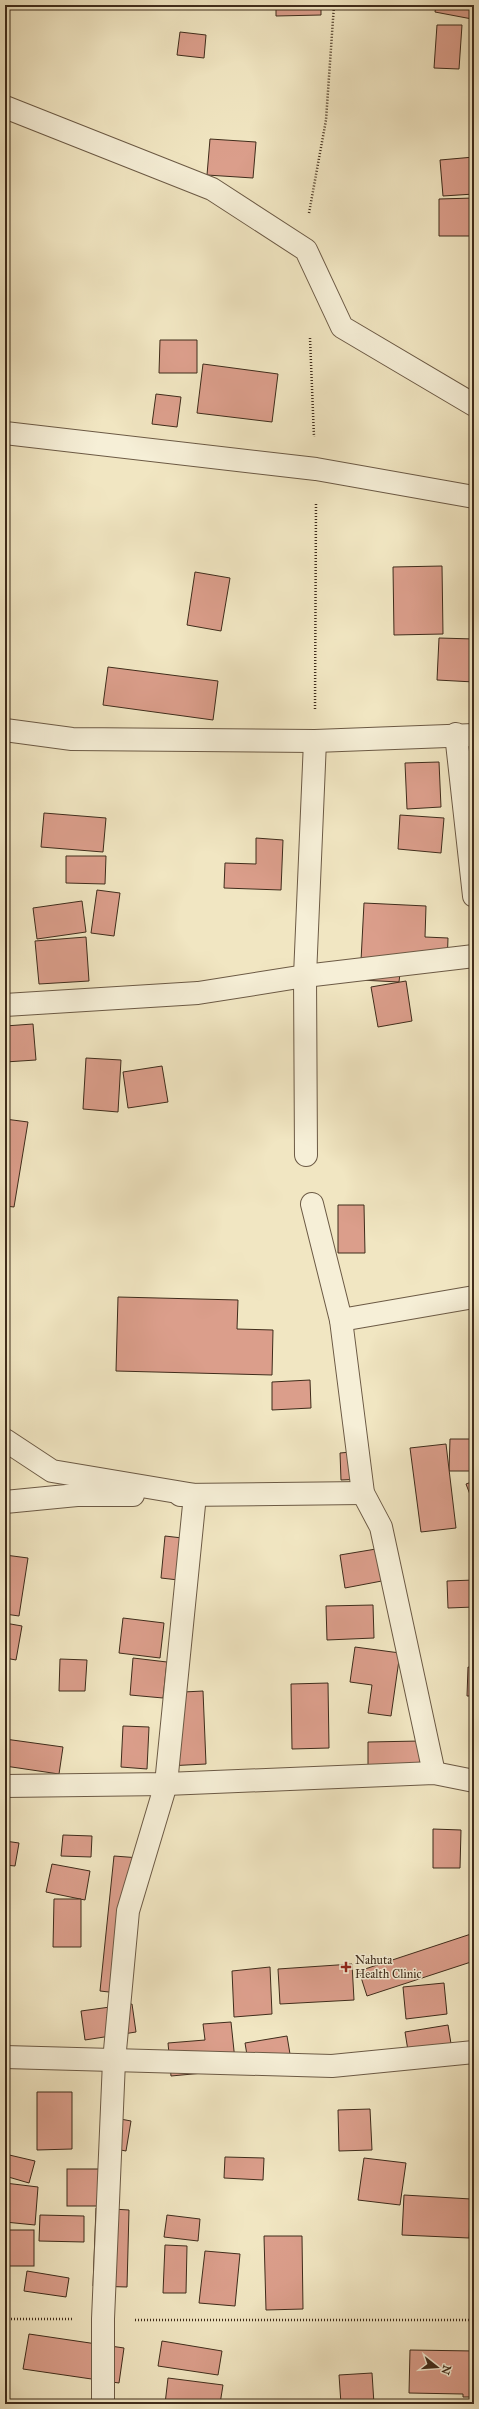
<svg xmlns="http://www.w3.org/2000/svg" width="479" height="2409" font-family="'IM FELL Great Primer',serif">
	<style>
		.building { fill: #db9e8b; stroke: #3f2c1b }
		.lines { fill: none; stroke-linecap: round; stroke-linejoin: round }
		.minor-casing { stroke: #6c5a45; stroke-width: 24 }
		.path { stroke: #3f2c1b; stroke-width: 2.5; stroke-dasharray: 1 2; stroke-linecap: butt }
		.minor { stroke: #f6efd7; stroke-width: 22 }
		.poi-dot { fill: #8f2418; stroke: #f6efd7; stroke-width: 1.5 }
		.labels { text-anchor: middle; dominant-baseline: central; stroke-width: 3; stroke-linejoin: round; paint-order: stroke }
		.poi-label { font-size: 12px; fill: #3f2c1b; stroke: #f6efd7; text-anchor: start }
	</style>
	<rect width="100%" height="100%" fill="#f1e6c2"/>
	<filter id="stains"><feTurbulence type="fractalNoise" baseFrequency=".005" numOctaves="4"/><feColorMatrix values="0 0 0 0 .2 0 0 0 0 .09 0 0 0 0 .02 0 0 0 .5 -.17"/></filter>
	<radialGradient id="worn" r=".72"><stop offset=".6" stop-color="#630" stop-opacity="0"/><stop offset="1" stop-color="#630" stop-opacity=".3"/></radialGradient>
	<g class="building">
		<polygon points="276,5 321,5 321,15 276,16"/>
		<polygon points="436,5 474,5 472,19 435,12"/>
		<polygon points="437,25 462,25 459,69 434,68"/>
		<polygon points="180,32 206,35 204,58 177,55"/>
		<polygon points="210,139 256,142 253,178 207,175"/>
		<polygon points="474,157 474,194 443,196 440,160"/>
		<polygon points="474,198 474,236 439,236 439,199"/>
		<polygon points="160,340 197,340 197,373 159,373"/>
		<polygon points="203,364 278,374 272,422 197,413"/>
		<polygon points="156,394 181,397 177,427 152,424"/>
		<polygon points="442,566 443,634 394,635 393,567"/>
		<polygon points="471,568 474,568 474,634 473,634"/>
		<polygon points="195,572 230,578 221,631 187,625"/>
		<polygon points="439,638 474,639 474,682 437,680"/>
		<polygon points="108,667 218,681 213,720 103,705"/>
		<polygon points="439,762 441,807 407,809 405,763"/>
		<polygon points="44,813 106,818 103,852 41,847"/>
		<polygon points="400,815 444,818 441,853 398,849"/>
		<polygon points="256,838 283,840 281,890 224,888 225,863 256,864"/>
		<polygon points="66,856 106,856 105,884 66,883"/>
		<polygon points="97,890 120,893 114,936 91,933"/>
		<polygon points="82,901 86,932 37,939 33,908"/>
		<polygon points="364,903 426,906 425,937 448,938 447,967 401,965 399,982 360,980"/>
		<polygon points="86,937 89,981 39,984 35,941"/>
		<polygon points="406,981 412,1021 378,1027 371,987"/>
		<polygon points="33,1024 36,1060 5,1062 5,1026"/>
		<polygon points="86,1058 121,1060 118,1112 83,1109"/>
		<polygon points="162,1066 168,1102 128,1108 123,1072"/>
		<polygon points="5,1119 28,1122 14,1207 5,1206"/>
		<polygon points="338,1205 364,1205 365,1253 338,1253"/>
		<polygon points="118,1297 238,1300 237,1329 273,1330 272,1375 116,1371"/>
		<polygon points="310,1380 311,1408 272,1410 272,1382"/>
		<polygon points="450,1439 474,1439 474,1471 449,1471"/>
		<polygon points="446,1444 456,1528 421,1532 410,1448"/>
		<polygon points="362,1451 363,1479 341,1480 340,1453"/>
		<polygon points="474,1481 474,1505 466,1484"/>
		<polygon points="165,1536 191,1539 187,1581 161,1578"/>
		<polygon points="382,1548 387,1580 345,1588 340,1555"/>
		<polygon points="5,1555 28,1558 19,1616 5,1614"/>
		<polygon points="474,1580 474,1607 448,1608 447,1581"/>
		<polygon points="373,1605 374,1638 327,1640 326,1606"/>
		<polygon points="123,1618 164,1623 160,1658 119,1653"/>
		<polygon points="5,1623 22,1626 16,1660 5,1658"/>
		<polygon points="355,1647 400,1653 391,1716 368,1713 372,1685 350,1682"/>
		<polygon points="133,1658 167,1662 163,1698 130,1695"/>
		<polygon points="60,1659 87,1660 85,1691 59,1691"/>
		<polygon points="468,1667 474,1668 474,1696 467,1696"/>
		<polygon points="328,1683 329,1748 292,1749 291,1684"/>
		<polygon points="203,1691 206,1764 167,1766 164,1693"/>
		<polygon points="123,1726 149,1727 147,1769 121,1767"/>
		<polygon points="5,1739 63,1747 59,1774 5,1766"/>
		<polygon points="420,1741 420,1768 368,1769 368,1742"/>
		<polygon points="433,1829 461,1830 460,1868 433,1868"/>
		<polygon points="63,1835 92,1836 91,1857 61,1856"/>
		<polygon points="5,1841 19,1843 15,1866 5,1865"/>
		<polygon points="114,1856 140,1858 127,1994 100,1991"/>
		<polygon points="52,1864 90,1871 85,1900 46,1892"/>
		<polygon points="54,1899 81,1899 81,1947 53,1947"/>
		<polygon points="474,1933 474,1961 367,1996 359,1971"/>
		<polygon points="352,1964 354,2000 280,2004 278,1969"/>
		<polygon points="270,1967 272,2014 234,2017 232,1971"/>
		<polygon points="444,1983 447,2014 406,2019 403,1987"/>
		<polygon points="132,2004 136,2032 85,2040 81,2011"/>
		<polygon points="231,2022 236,2070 171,2076 168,2043 205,2040 203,2024"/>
		<polygon points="448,2025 453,2056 410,2063 405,2032"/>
		<polygon points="287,2036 292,2066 250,2073 245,2043"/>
		<polygon points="37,2092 72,2092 72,2149 37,2150"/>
		<polygon points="370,2109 372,2150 339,2151 338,2110"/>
		<polygon points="110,2117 131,2121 126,2151 105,2147"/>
		<polygon points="5,2154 35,2161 29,2183 5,2176"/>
		<polygon points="225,2157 264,2158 263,2180 224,2178"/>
		<polygon points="364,2158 406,2163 400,2205 358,2200"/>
		<rect x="67" y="2169" width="41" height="37"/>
		<polygon points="5,2183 38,2187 35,2225 5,2222"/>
		<polygon points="404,2195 471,2199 469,2238 402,2235"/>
		<polygon points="96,2208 129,2210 127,2287 93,2286"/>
		<polygon points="40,2215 84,2216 84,2242 39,2241"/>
		<polygon points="167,2215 200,2219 198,2241 164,2237"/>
		<rect x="5" y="2230" width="29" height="36"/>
		<polygon points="264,2236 302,2236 303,2309 266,2310"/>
		<polygon points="165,2245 187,2246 186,2293 163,2293"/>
		<polygon points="205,2251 240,2254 235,2306 199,2303"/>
		<polygon points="27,2271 69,2278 66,2297 24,2291"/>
		<polygon points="29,2334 124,2348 119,2383 23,2369"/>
		<polygon points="162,2341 222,2351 218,2375 158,2366"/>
		<polygon points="410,2350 474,2351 474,2397 463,2397 463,2394 409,2393"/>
		<polygon points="372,2373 374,2404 341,2404 339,2375"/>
		<polygon points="168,2378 223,2385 220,2404 165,2404"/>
	</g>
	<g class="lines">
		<defs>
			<g id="minor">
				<polyline points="5,107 212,189 306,250 342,327 474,405"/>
				<polyline points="5,433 316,469 474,497"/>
				<polyline points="5,730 72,739 315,741 474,735"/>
				<polyline points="456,734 474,896"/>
				<polyline points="5,1005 198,993 305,976 474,956"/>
				<polyline points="306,1155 305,976 315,741"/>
				<polyline points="312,1204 341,1320 363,1493 381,1527 434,1773"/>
				<polyline points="341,1320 474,1297"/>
				<polyline points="5,1440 52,1471 195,1495 166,1784 128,1911 114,2061 103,2319 103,2404"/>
				<polyline points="180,1495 363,1493"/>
				<polyline points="5,1502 77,1495 133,1495"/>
				<polyline points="5,1786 166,1784 434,1773 474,1781"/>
				<polyline points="5,2057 332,2066 474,2052"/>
			</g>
		</defs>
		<use href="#minor" class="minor-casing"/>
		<g class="path">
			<polyline points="309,213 326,120 334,5"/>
			<polyline points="310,338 314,437"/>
			<polyline points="315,709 316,502"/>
			<polyline points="5,2319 72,2319"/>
			<polyline points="135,2320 474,2320"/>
		</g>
		<use href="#minor" class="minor"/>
	</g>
	<path class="poi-dot" d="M344 1961h4v4h4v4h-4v4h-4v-4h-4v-4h4z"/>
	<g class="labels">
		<g class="poi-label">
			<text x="355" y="1960">Nahuta<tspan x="355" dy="14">Health Clinic</tspan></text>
		</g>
	</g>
	<rect width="479" height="2409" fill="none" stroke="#f1e6c2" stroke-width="20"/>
	<rect x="6" y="6" width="467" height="2397" fill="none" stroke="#3f2c1b" stroke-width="2"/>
	<rect x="10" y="10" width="459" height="2389" fill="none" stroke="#3f2c1b"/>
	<g transform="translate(437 2367) rotate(107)" stroke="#f6efd7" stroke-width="3" paint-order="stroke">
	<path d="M0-3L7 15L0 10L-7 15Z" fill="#3f2c1b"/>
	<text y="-6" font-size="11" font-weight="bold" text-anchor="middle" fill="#3f2c1b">N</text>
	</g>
	<rect width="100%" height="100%" filter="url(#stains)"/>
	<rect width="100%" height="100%" fill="url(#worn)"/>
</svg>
